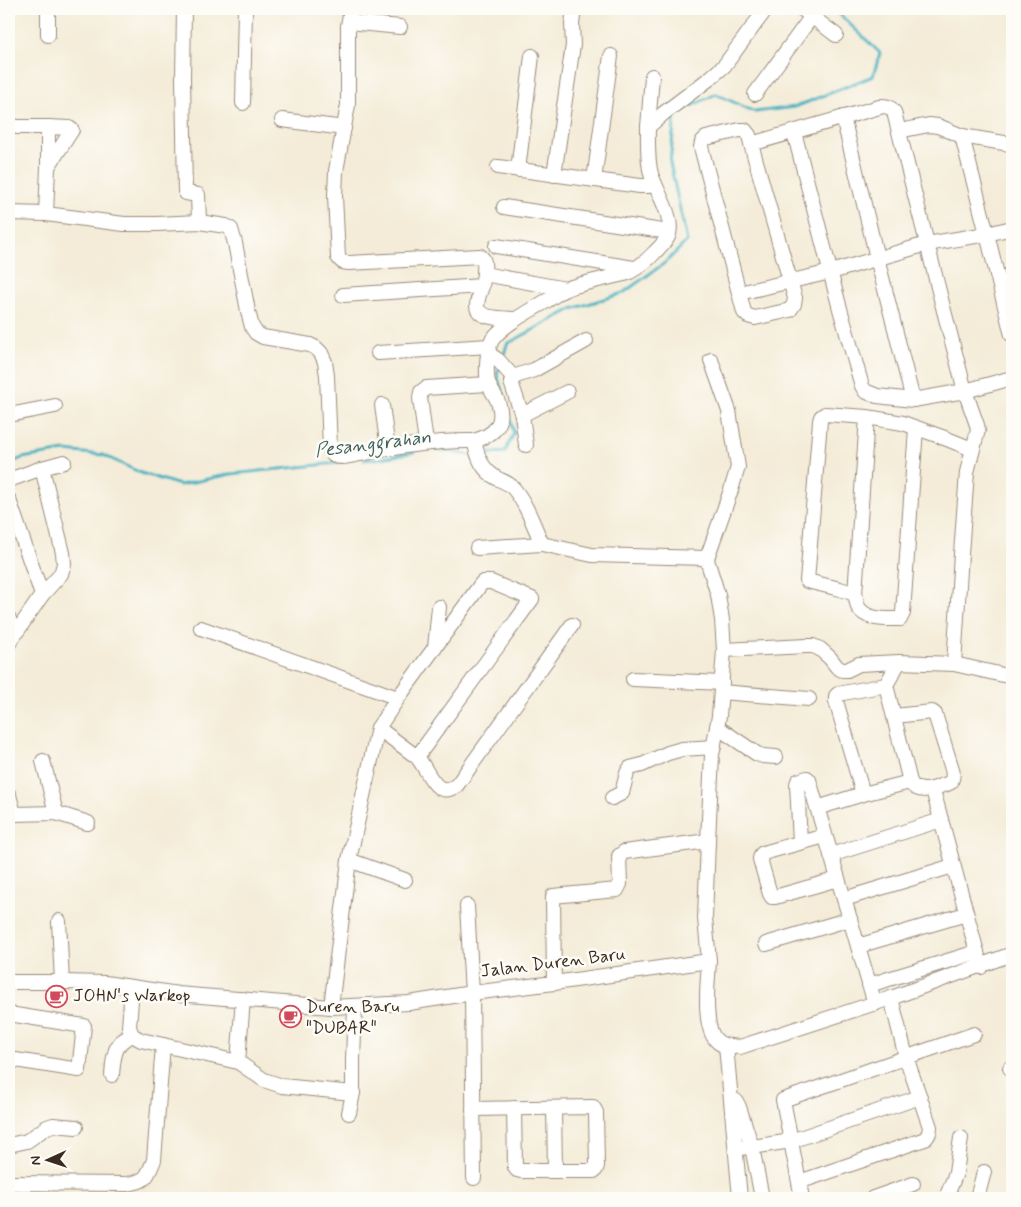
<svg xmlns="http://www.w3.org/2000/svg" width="1021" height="1207" font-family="Mynerve,sans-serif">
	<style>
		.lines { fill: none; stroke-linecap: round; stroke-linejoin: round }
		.stream { stroke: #45b2c2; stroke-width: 3 }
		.minor-casing { stroke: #988b7b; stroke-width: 16 }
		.minor { stroke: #fff; stroke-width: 14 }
		.labels { text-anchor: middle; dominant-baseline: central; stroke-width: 5; stroke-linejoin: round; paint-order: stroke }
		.street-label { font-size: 18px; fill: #3b2a1e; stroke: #fdfcf7 }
		.poi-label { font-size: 18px; fill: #3b2a1e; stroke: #fdfcf7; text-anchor: start }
		.water-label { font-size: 19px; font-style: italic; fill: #3f6060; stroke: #fdfcf7 }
	</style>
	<rect width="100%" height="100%" fill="#fdfcf7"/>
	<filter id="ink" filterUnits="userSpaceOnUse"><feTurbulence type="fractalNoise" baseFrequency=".02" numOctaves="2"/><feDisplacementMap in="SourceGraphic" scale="10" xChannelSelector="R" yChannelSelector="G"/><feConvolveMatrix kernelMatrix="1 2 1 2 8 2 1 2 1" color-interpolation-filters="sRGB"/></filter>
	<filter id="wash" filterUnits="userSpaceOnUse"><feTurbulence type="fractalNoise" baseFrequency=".0096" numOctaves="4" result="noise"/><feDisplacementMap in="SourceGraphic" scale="20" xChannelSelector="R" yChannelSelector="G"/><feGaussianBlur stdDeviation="1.12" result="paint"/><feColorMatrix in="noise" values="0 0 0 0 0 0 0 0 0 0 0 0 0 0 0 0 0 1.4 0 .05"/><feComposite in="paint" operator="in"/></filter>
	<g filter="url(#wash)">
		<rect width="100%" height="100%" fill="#f4ecd8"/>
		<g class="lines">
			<g class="stream">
				<polyline points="503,358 507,344 572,309 623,293 666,262 687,241 670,163 675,114 716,94 755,112 795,107 873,76 880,53 834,9"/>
				<polyline points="435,449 469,455 473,455"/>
				<polyline points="482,454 505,452 514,433 497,374 499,369"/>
				<polyline points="364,460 383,458 414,452"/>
				<polyline points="9,464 22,458 65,451 103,455 141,473 180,485 231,474 338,463"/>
			</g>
		</g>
	</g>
	<g filter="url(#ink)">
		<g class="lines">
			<defs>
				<g id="minor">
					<polyline points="184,9 183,78 185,191 186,193 198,195 199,222"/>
					<path d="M351,9L348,26V105L336,171L335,196L338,257C341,262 343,263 349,263L480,256C486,260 484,267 484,274L566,289"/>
					<polyline points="802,9 836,35"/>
					<polyline points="349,22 400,27"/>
					<polyline points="48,35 48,9"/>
					<polyline points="755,94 812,16"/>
					<polyline points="243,103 245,9"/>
					<polyline points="843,117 877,258 913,400"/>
					<polyline points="282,120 344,128"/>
					<polyline points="9,124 17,127 48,127 48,167 46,214"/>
					<polyline points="648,127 652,76"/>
					<polyline points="899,131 929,125 938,126 962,136 987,234 1012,228"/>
					<polyline points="794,132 840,309 862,386 865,391 877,396 913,400 965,391 1012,378"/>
					<polyline points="962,136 1010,144"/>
					<path d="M751,144L795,298L794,304L790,310L755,318L748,316L744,312L701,147L702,142L706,138L740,130H745L749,135L751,144L883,106C889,106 891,108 894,112L943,307L965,391L977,425L978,430L967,472L961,554L954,664"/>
					<polyline points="48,167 72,130 69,128 48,127"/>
					<polyline points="498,167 640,186 648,186 655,184"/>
					<polyline points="518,170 532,56"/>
					<polyline points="554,175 573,45 572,24 574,9"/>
					<polyline points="594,180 611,56"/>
					<polyline points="504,207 669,232"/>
					<path d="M9,213L46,214L124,224H157L199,222L226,226L231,229L235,243L248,311L252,327L256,333L263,337L310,345L316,348L321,353L325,362L327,376L330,448C332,457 335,457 344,457C387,449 430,440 474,441"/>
					<polyline points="496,246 634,268"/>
					<path d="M482,286C480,292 477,300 477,306C478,320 506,318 516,319"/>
					<polyline points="739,293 831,272 927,244 987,234 1012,335"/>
					<polyline points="343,295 482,286 484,274"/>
					<polyline points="378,353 489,346"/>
					<polyline points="489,354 498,360 513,377"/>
					<polyline points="513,377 534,370 586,341"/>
					<polyline points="513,377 511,382 522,415 526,445"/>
					<polyline points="382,405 388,449"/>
					<polyline points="9,415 55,406"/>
					<polyline points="522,415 567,392"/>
					<path d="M916,428L903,613L900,619H897C884,619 866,620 858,607C857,603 856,598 855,594L840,589L807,581L820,421L821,417L825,414L867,417L903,423L942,437L972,449"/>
					<polyline points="426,443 420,398 421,392 426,388 488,384"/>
					<polyline points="9,480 42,468 64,462"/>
					<polyline points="9,500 42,595"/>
					<polyline points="477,548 542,544"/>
					<polyline points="707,558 731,490 738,467 729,411 711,360"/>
					<polyline points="855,594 867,417"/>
					<polyline points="9,619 14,636"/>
					<polyline points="201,628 398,698"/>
					<polyline points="9,643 42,595 61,574 64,564 63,553 42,468"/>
					<polyline points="435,648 439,607"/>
					<polyline points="724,650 806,646 813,646 820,649 830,658 837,667 842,670 847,670 859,664 899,662 954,664 1012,677"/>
					<polyline points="633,679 722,683"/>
					<polyline points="721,692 809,699"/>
					<path d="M894,716L932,712L935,714L952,769C953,773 953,778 951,782C949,783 945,785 943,785C932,790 917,794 910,782L886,685L899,662"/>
					<polyline points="717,727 757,754 763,756 776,757"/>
					<path d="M378,728L417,757C428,769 435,801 457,785L572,625"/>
					<polyline points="43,761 56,813"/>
					<polyline points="933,790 981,967"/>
					<polyline points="863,794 910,782"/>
					<polyline points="9,795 14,814 56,813 88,823"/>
					<polyline points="612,798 622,793 627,773 630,768 642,765 668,753 682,749 714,747"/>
					<polyline points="817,808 863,794 836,701 836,696 838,694 886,685"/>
					<polyline points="825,836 763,853 761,855 760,859 770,894 772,897 775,897 838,879"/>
					<polyline points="800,842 797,784 798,781 807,778 809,780 875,1004"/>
					<polyline points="831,855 941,820"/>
					<polyline points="349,860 405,880"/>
					<polyline points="844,899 953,866"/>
					<polyline points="467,906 472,993 474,1178"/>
					<polyline points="59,921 62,982"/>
					<polyline points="766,944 850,919"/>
					<polyline points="858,946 966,914"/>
					<path d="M709,961L705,918L708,841L712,755L719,716L724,650L722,620L718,595L708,563L707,558L592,555L542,544C534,526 527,505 514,489C509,483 505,482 498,479C482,470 478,458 474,441C494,435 506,424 498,402C496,396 491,391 489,385C485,376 487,348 492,340C503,324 532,310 548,300C555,296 561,290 568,288C588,282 608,278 628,273C639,267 647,261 655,252C660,247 665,242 668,237C676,219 656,191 651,174C647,159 648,143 648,127L664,113L709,79L724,66L766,9"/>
					<path d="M9,982H62L105,983L178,994L331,1007L409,1003L472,993L554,983L709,961C708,980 702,1028 717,1041C723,1047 732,1046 740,1047L891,998L1012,954"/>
					<polyline points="554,983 553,896 617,890 620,884 619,856 624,852 708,841"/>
					<polyline points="869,985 977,952"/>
					<polyline points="132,987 129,1027 132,1035 141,1040 238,1062 264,1080 282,1086 353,1093"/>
					<polyline points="331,1007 349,860 378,728 398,698 481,584 483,582 491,582 532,599 417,757"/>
					<polyline points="9,1014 84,1026 79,1070 9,1059"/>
					<polyline points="726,1046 740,1198"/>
					<polyline points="238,1062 243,999"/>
					<polyline points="1010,1068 1012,1069"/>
					<path d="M112,1075C113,1065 113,1050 121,1042C124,1039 129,1037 132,1035"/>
					<polyline points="736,1101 739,1107 752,1147 762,1198"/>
					<polyline points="554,1108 555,1171"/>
					<polyline points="473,1109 593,1107 596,1112 597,1166 596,1169 594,1171 521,1171 517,1170 515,1167 514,1108"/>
					<polyline points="349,1113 353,1093 353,1060 355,1006"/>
					<polyline points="9,1145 27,1141 47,1127 53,1125 76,1127"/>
					<polyline points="736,1148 752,1147 791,1141 920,1097"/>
					<path d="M799,1182L925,1139C929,1135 930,1132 930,1127L906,1057L891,998"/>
					<path d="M9,1183L127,1184C147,1181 147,1177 154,1160L163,1045"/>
					<polyline points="802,1198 783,1100 974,1034"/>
					<polyline points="873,1198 913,1184"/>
					<polyline points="946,1198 956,1173 961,1138"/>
					<polyline points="977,1198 984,1172"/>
				</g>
			</defs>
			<use href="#minor" class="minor-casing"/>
			<use href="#minor" class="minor"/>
		</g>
	</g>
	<defs>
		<symbol id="cafe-ring" viewBox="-11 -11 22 22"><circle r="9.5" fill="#fdfcf7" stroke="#d1495b" stroke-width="1.5"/><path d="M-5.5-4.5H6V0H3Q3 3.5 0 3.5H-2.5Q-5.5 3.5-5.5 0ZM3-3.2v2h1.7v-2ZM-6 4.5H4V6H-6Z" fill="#d1495b"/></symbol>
	</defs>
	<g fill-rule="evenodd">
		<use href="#cafe-ring" x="44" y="984" width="25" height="25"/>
		<use href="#cafe-ring" x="278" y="1004" width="25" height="25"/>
	</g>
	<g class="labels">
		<g class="street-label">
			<text transform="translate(553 963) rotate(-7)">Jalan Duren Baru</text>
		</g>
		<g class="poi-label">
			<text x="73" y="996">JOHN's Warkop</text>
			<text x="306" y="1007">Duren Baru<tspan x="306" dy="21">"DUBAR"</tspan></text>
		</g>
		<g class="water-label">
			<text transform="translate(373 444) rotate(-7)">Pesanggrahan</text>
		</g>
	</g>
	<rect width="1021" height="1207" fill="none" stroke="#fdfcf7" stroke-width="30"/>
	<g transform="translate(48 1160) rotate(267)" stroke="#fdfcf7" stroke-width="4" paint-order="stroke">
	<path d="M0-4L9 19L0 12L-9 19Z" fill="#3b2a1e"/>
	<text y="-8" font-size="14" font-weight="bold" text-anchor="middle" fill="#3b2a1e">N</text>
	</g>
</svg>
